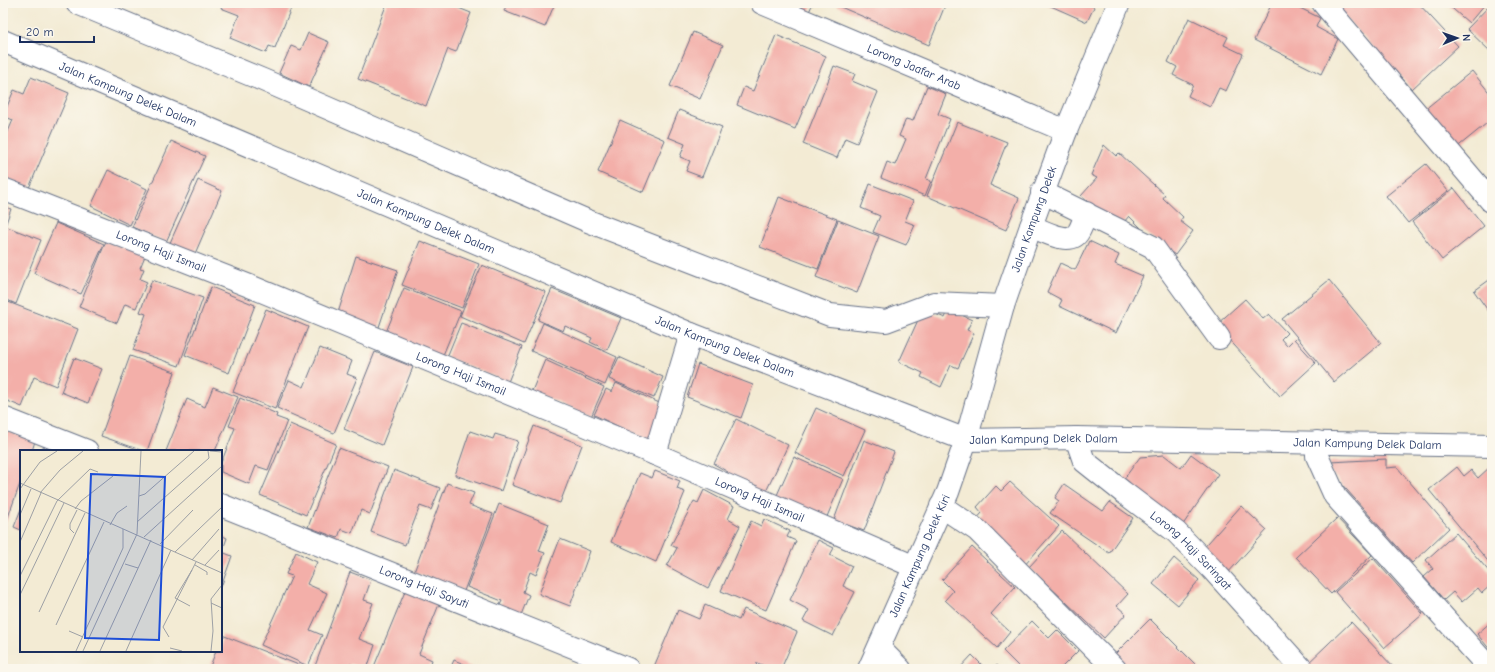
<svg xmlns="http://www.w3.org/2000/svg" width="1495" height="672" font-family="'Comic Neue',sans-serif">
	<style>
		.building { fill: #f3afa9 }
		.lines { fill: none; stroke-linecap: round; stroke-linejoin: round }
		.minor-casing { stroke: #677187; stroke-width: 24 }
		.minor { stroke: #fff; stroke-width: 22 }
		.labels { text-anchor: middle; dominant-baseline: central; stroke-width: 3; stroke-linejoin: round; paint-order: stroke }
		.street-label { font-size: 12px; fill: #1b2f5e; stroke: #fbf7ec }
		.inset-road { fill: none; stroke: #9da0a5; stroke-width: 1 }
		.view { fill: #1d4ed8; fill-opacity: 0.15; stroke: #1d4ed8; stroke-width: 2 }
		.inset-edge { fill: none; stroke: #1b2f5e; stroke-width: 2 }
	</style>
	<rect width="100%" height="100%" fill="#fbf7ec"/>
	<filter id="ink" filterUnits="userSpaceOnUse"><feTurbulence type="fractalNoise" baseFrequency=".025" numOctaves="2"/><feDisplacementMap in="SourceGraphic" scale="8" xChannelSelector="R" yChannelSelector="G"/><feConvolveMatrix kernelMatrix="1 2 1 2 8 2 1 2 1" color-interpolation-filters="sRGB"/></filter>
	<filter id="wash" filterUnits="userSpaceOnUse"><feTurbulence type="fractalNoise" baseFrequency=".012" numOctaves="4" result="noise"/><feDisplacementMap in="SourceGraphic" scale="16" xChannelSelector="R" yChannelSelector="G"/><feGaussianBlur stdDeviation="0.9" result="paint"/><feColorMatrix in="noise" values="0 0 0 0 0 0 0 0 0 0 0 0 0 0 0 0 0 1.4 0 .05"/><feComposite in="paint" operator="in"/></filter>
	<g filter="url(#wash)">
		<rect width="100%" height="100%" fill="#f3ebd4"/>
		<g id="blocks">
			<g class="building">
				<polygon points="223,3 293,3 275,48 269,46 266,53 230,38 239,15 221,8"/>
				<polygon points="387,3 446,3 471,13 456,52 448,49 426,106 358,79"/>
				<polygon points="507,3 555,3 545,27 504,11"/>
				<polygon points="782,3 813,3 808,14"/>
				<polygon points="837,3 946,3 929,45 836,5"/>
				<polygon points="1044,3 1086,3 1094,7 1087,22"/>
				<polygon points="1272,3 1290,3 1320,18 1316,27 1338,39 1321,74 1254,40"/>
				<polygon points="1332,3 1418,3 1458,46 1412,89"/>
				<polygon points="1446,3 1486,3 1469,23"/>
				<polygon points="1492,3 1492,53 1467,29"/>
				<polygon points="1189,18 1228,37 1224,45 1243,54 1226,91 1219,88 1210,107 1188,96 1193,85 1173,75 1177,67 1168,62"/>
				<polygon points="693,32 723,45 700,99 670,86"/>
				<polygon points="308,33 329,42 309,87 279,73 291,46 301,50"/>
				<polygon points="776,35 826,56 795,129 737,105 744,87 753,91"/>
				<polygon points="834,66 855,74 852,81 878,92 857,143 845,138 837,158 803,144"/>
				<polygon points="1472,71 1492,96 1492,119 1455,149 1424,110"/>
				<polygon points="31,77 69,93 29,188 3,177 3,132 7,134 13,120 3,116 14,90 24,94"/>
				<polygon points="927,86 946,94 938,114 950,119 926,179 931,181 925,196 881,178 887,162 895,165 906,139 899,136 906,119 913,121"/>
				<polygon points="679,110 722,127 702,177 686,171 690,161 680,157 685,144 668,137"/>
				<polygon points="620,120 665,140 643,192 598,172"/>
				<polygon points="957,122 1007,142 990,185 1019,198 1006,230 927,196"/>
				<polygon points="171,141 205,156 166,242 132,227"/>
				<polygon points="1104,145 1116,156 1119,153 1165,195 1163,198 1183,217 1180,221 1193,231 1175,255 1151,238 1129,216 1119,228 1081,196 1097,178 1091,175"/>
				<polygon points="1426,164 1448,191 1408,223 1386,196"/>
				<polygon points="108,170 147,189 130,225 91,206"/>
				<polygon points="198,180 222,191 194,256 169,245"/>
				<polygon points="870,184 913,201 905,221 915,225 906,245 873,232 880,216 861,208"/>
				<polygon points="1454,188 1484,226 1442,260 1412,222"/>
				<polygon points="779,197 837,219 818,269 760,247"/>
				<polygon points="3,206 11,209 5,226 41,240 16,304 3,298"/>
				<polygon points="838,220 879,236 857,293 816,277"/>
				<polygon points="56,223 104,244 81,294 34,273"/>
				<polygon points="106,241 145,256 140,268 144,269 140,279 147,282 136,308 125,304 117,323 79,307"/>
				<polygon points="420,241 479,264 462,308 402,285"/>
				<polygon points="1089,241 1119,255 1115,264 1143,276 1116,333 1059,306 1062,300 1047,292 1060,263 1075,270"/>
				<polygon points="356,256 398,270 378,330 337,316"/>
				<polygon points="482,265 546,292 524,344 460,316"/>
				<polygon points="1492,278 1492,316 1474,291"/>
				<polygon points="152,280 203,298 179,366 133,350 146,314 140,312"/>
				<polygon points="1329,280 1381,343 1334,382 1282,319"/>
				<polygon points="211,287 255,305 229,373 185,355"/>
				<polygon points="404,288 461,311 441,360 384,337"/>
				<polygon points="552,289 621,318 607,350 590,342 592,338 565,326 563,331 538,320"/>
				<polygon points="1245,299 1263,319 1269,314 1287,333 1281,339 1287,346 1294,339 1316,363 1280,396 1216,325"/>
				<polygon points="3,300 78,329 56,386 34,377 22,407 3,399"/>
				<polygon points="266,309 308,327 275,409 233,392"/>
				<polygon points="923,309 945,318 949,309 972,320 967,330 974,333 958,368 951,365 941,387 921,377 923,373 899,362"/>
				<polygon points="461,323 522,347 508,382 447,357"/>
				<polygon points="543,323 617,357 605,385 531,351"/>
				<polygon points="320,348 352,361 347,374 357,378 334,433 277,408 289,380 304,387"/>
				<polygon points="375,352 413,367 382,445 344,429"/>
				<polygon points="130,356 175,372 147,451 143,451 101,436"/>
				<polygon points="619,357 663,377 654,398 609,379"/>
				<polygon points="74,358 102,369 88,403 61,392"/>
				<polygon points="545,360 604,387 591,417 532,391"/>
				<polygon points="698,364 753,385 741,418 687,397"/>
				<polygon points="616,383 668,407 652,442 594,415 606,389 612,392"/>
				<polygon points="213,387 238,397 215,451 166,451 187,399 205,407"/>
				<polygon points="240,398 277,414 276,417 287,421 268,470 256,466 249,484 221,472 221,463 235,428 229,426"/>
				<polygon points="816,408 865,430 844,476 795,453"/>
				<polygon points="736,419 788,445 762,500 724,481 728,472 714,464"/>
				<polygon points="290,424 336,444 306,515 260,495"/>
				<polygon points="534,426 582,445 560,503 512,485"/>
				<polygon points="3,430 35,441 32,451 21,451 21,481 3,531"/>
				<polygon points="470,431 493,439 495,434 518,441 501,491 455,475"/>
				<polygon points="864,440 894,452 864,531 834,520"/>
				<polygon points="339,448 388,467 370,514 361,510 352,533 341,529 338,538 308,527"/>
				<polygon points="1191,454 1218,474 1182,526 1121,483 1140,457 1164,455 1181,468"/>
				<polygon points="794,457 843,479 823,526 773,504"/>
				<polygon points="1386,459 1386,468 1397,467 1449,528 1412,563 1330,471 1330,462"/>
				<polygon points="1491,466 1492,467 1492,566 1429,490 1457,467 1464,476 1471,470 1478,478"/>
				<polygon points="394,470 440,488 431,510 420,506 405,545 371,532"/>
				<polygon points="655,471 680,481 677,489 685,492 656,562 611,542 640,473 652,478"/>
				<polygon points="1010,482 1059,526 1023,567 974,522 982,513 977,507 996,486 1001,491"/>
				<polygon points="447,483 474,493 469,505 493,514 464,591 414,572"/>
				<polygon points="1064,484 1103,511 1110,502 1133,518 1109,553 1050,513 1059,501 1055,498"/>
				<polygon points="704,490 734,506 728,519 740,526 708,588 667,566 677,548 671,545 694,501 698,503"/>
				<polygon points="499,504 549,524 539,551 545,553 536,575 530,572 523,592 529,595 521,615 499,607 502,601 467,587"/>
				<polygon points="1241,506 1267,530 1226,575 1200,552"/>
				<polygon points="21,509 21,530 14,527"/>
				<polygon points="1337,518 1372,555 1331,594 1296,557"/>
				<polygon points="764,519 790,531 787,537 796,541 766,610 721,591 751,521 761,526"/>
				<polygon points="1062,531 1128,594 1117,606 1126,614 1104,638 1029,567"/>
				<polygon points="1456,533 1492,575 1492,584 1482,593 1478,588 1462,602 1453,592 1444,600 1424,577 1433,569 1426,560"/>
				<polygon points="221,535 227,538 222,552 232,556 221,587"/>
				<polygon points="560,539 590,551 570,606 539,594"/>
				<polygon points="818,540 834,548 830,555 852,566 843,586 855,592 833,636 803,621 809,610 790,600"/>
				<polygon points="972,547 1015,587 991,614 1010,632 997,648 945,600 953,591 942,580"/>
				<polygon points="296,552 317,562 307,584 327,593 310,630 322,635 308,666 261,645 292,576 286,574"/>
				<polygon points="1174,558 1199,580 1178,605 1153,584"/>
				<polygon points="1373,558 1423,614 1384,648 1335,592"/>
				<polygon points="350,572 371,580 364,600 373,603 359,639 375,645 367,669 350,664 348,669 324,669 315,666"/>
				<polygon points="406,589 440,602 419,654 432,660 429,669 373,669"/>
				<polygon points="705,605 739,620 744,609 797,632 781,669 772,669 757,663 755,669 730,669 727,668 726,669 653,669 678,610 699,619"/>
				<polygon points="1150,619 1200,669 1119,669 1109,660"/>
				<polygon points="1032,621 1049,638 1057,630 1078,651 1060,669 1021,669 1003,651"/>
				<polygon points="1492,621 1492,652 1477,634"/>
				<polygon points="1351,622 1395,669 1307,669 1305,666"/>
				<polygon points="222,635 309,669 209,669 216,651 221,651"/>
				<polygon points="972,655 986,669 959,669"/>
				<polygon points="454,660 476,669 450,669"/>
				<polygon points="997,665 1001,669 993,669"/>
			</g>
		</g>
	</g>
	<g filter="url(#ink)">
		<use href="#blocks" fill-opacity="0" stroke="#677187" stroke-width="1"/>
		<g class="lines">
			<defs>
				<g id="minor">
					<polyline points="77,3 263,80 588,221 830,315 886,321 934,303 1003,306"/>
					<path id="s1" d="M762,3L1066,131"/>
					<polyline points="1323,3 1491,201"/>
					<path id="s2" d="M3,41L691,334L966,440L1076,438L1492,446"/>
					<path id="s3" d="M3,189L252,287L655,454L915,567"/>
					<polyline points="1042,192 1153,247 1219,338"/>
					<path d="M1031,226C1043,231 1071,247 1079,231C1082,226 1084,219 1086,213"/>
					<polyline points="3,418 87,451"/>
					<path id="s4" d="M1076,438L1084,461L1123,492L1176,532L1212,569L1302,669"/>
					<polyline points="1317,442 1317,456 1335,496 1490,669"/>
					<polyline points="655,454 691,334"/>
					<path id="s5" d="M221,505L628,669"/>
					<polyline points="941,506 977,530 1115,669"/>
					<polyline points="879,648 900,669"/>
					<path id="s6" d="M869,669L948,492L966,440L1003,306L1031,226L1066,131L1119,3"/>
				</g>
			</defs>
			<use href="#minor" class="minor-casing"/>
			<use href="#minor" class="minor"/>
		</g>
	</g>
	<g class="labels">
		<g class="street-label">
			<text stroke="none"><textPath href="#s1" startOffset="165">Lorong Jaafar Arab</textPath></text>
			<text stroke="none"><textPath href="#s2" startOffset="136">Jalan Kampung Delek Dalam</textPath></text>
			<text stroke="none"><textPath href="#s6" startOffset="480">Jalan Kampung Delek</textPath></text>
			<text stroke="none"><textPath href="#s2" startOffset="460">Jalan Kampung Delek Dalam</textPath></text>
			<text stroke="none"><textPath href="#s3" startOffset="170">Lorong Haji Ismail</textPath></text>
			<text stroke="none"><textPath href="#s2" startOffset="784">Jalan Kampung Delek Dalam</textPath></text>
			<text stroke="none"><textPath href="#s3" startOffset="494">Lorong Haji Ismail</textPath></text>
			<text stroke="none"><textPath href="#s2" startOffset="1120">Jalan Kampung Delek Dalam</textPath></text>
			<text stroke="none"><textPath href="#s2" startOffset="1444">Jalan Kampung Delek Dalam</textPath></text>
			<text stroke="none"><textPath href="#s3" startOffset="818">Lorong Haji Ismail</textPath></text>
			<text stroke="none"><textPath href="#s4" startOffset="164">Lorong Haji Saringat</textPath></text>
			<text stroke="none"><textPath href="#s6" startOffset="124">Jalan Kampung Delek Kiri</textPath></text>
			<text stroke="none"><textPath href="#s5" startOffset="219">Lorong Haji Sayuti</textPath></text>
		</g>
	</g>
	<g transform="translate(20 450)">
		<rect width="202" height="202" fill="#f3ebd4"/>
		<path class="inset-road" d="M190,1L202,2M0,33L202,123M0,39L20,12L37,1M20,43L40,20L63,1M119,46L125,44L174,1M55,59L61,51L93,26M0,65L11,39M117,72L189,8L188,1M90,75L97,63L107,56M54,83L50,79V74L57,60M124,87L202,16M0,92L21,43M140,94L173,60M155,102L202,57M172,110L199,79M105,114L118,118M175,115L187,122V125M185,115L199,100M0,126L37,51L70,19L78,22M0,145L44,53M191,153L202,158M170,156L155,148L172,120M19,162L65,63M36,175L84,72M49,181L63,187M149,187L143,177L176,112M150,198L162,201M56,201L103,98V79M63,201L117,84L121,1M80,201L131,90M106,201L151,100M191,201L193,181L191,149L202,135"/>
		<path class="view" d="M71,24L145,27L139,190L65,188Z"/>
		<rect width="202" height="202" class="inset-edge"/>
	</g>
	<rect width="1495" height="672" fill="none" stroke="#fbf7ec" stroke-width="16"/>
	<g transform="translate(1457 38) rotate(88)" stroke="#fbf7ec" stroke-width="3" paint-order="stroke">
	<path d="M0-3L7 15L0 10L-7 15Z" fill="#1b2f5e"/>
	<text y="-6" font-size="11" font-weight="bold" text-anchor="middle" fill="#1b2f5e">N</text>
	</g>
	<path d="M20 36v6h74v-6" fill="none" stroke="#1b2f5e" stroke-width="2"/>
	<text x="26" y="36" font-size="12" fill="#1b2f5e" stroke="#fbf7ec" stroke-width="3" paint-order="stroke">20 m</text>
</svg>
